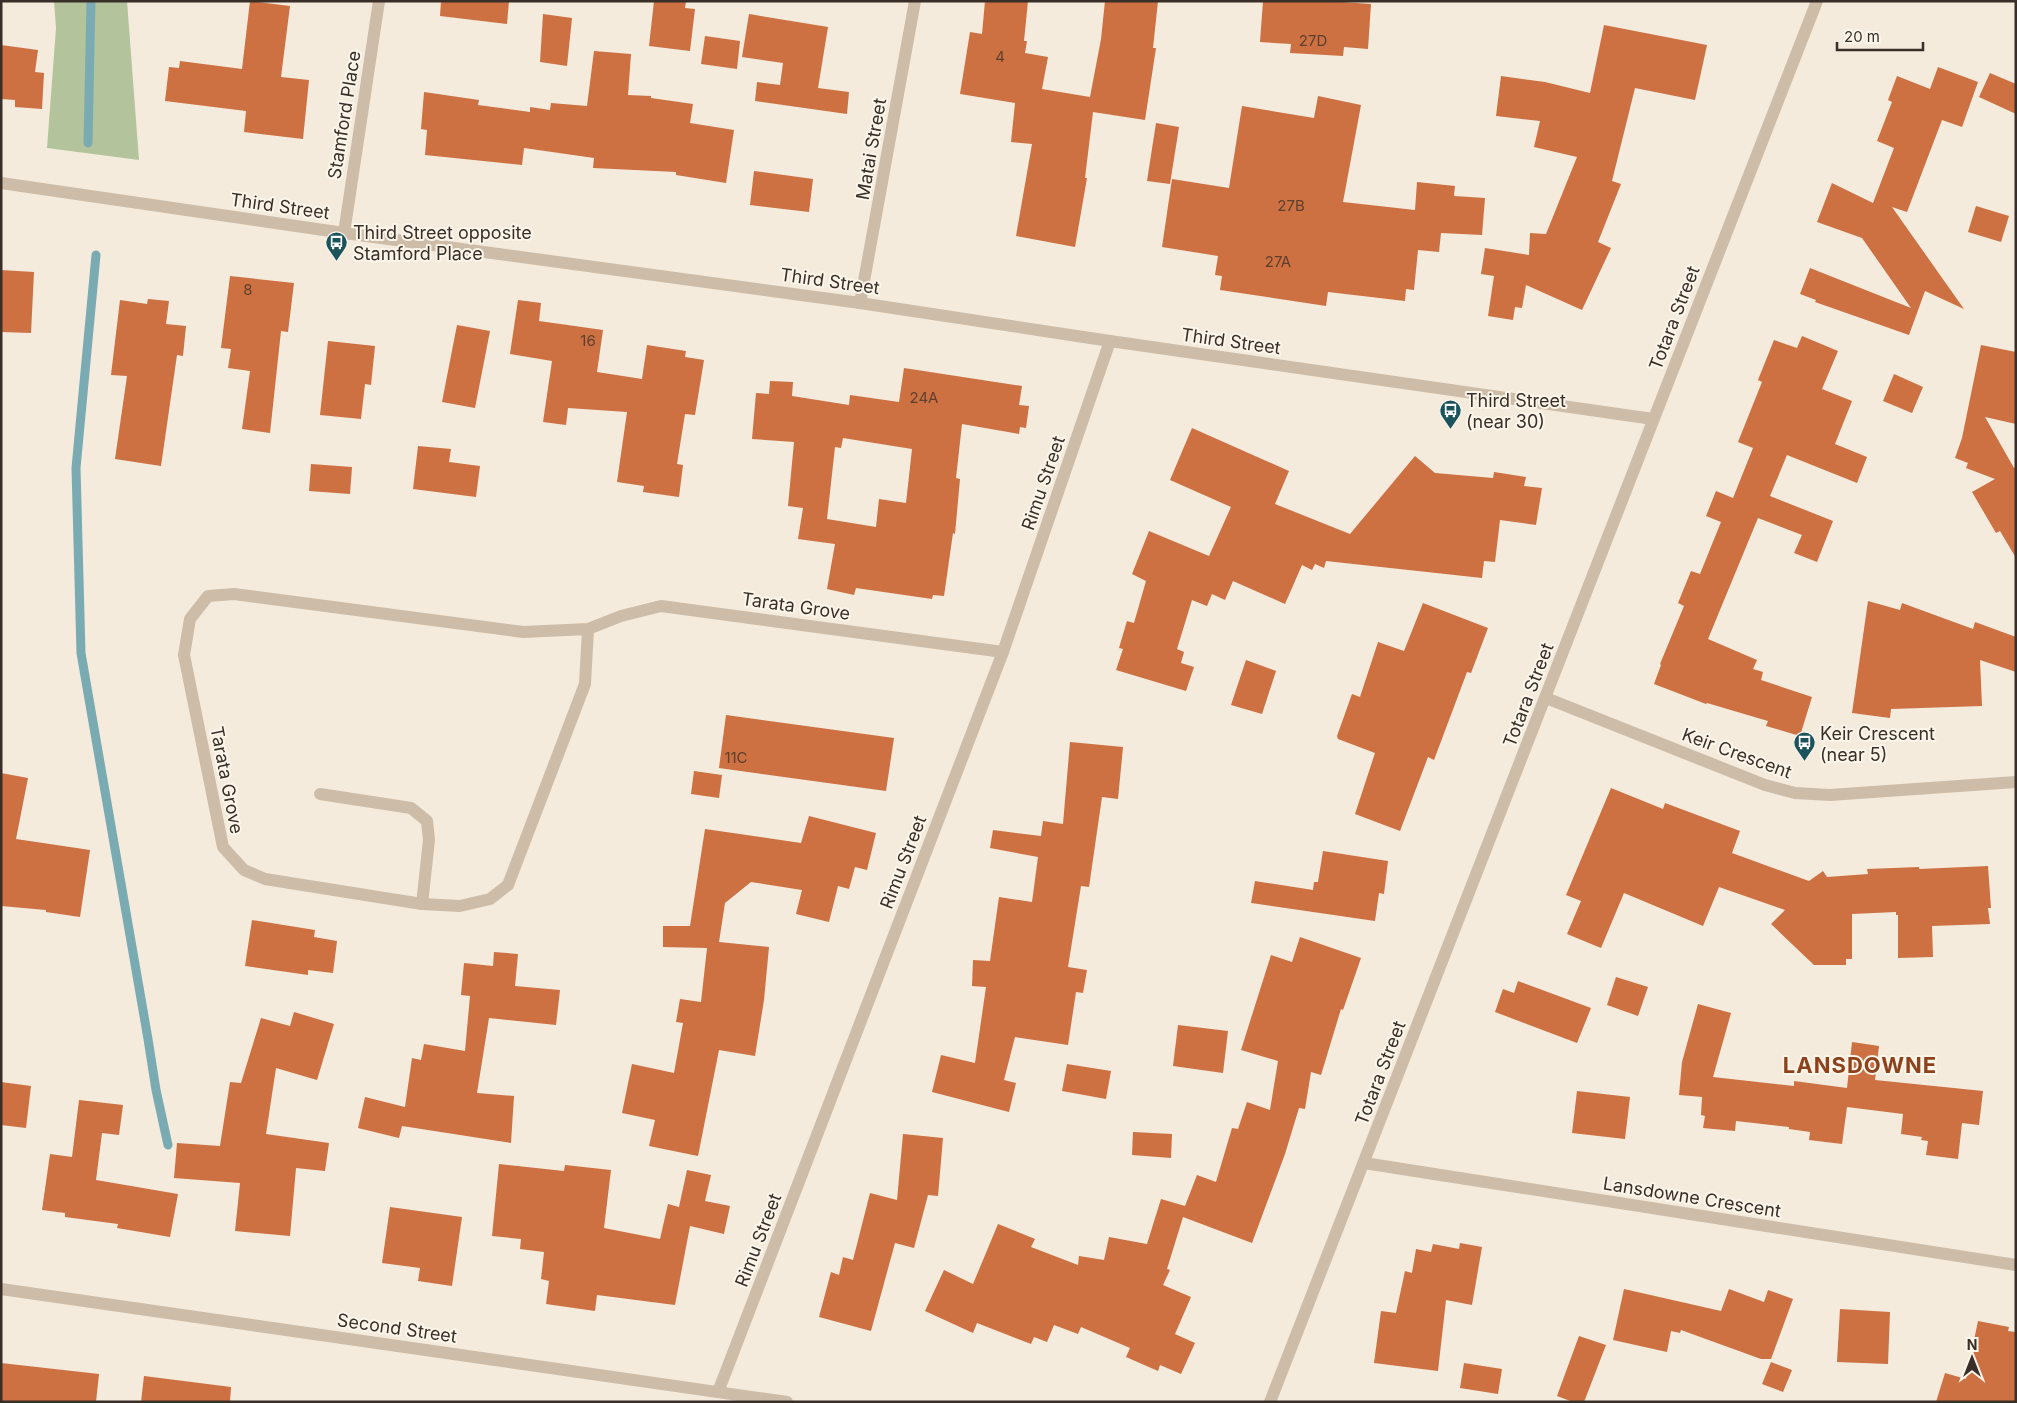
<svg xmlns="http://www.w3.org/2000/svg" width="2017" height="1403" font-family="Inter,sans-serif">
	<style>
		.green { fill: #b3c49c }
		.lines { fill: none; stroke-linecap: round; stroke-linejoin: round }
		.stream { stroke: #7aabb3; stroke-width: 9 }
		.building { fill: #cd7042; fill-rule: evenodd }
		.minor { stroke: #cdbca8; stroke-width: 12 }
		.labels { text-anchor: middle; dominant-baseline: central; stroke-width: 4; stroke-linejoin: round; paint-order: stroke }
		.number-label { font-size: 15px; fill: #5e3f2e }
		.street-label { font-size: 18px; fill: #392f28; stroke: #fbf5ea }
		.poi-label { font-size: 18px; fill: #392f28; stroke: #fbf5ea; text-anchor: start }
		.district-label { font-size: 22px; font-weight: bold; letter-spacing: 1px; fill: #8d421c; stroke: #fbf5ea }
	</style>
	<rect width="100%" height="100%" fill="#f4ebdd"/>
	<polygon class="green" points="54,1 127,1 139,160 47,148 56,28"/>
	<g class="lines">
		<g class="stream">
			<polyline points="88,143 91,1"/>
			<polyline points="96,255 76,468 81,653 148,1039 156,1090 168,1145"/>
		</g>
	</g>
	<g class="building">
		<polygon points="250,1 290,6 281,77 309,80 303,139 244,132 246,111 165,101 169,67 179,68 180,61 242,69"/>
		<polygon points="441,1 509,1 507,24 440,16"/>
		<polygon points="654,1 686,1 685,8 695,9 690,51 649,46"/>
		<polygon points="985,1 1028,1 1024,41 1027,41 1025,53 1048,57 1042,89 1090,97 1101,39 1105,1 1158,1 1153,48 1156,48 1145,120 1093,112 1085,178 1087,178 1075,247 1016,236 1032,144 1011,142 1015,103 960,94 970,32 982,34"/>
		<polygon points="1263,1 1328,1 1371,4 1368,49 1344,47 1343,56 1290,53 1291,44 1260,42"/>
		<polygon points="543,14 572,18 567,66 540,62"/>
		<polygon points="749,14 828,27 818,88 849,92 847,114 755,101 757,82 780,85 783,63 742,57"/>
		<polygon points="1604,25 1707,45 1695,100 1635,88 1612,181 1621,184 1598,242 1611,248 1582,310 1526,285 1522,308 1515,307 1513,320 1488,316 1494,276 1481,274 1485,248 1529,255 1530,233 1546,234 1577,157 1534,147 1540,121 1496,116 1501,76 1545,82 1590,93"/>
		<polygon points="705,36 740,41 737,69 701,64"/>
		<polygon points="1,45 38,50 35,72 44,73 42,109 15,107 15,100 1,99"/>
		<polygon points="594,51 631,54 628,95 651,96 651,98 693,104 690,123 734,130 726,183 676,175 676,172 593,168 594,158 524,148 522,165 425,155 427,130 421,129 424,92 479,100 478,105 530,112 530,107 550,110 551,103 587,106"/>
		<polygon points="1938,67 1978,82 1962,127 1942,120 1907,212 1892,207 1964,309 1925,291 1909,335 1815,302 1816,300 1800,294 1810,268 1911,308 1862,238 1817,222 1832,183 1873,203 1894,148 1877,141 1892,102 1888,100 1897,76 1930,89"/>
		<polygon points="1990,73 2016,84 2016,114 1979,97"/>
		<polygon points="1318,96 1361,105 1343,202 1415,210 1417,182 1455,186 1454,196 1485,198 1482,235 1441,233 1439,252 1418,250 1414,290 1406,289 1405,301 1328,292 1326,306 1220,290 1222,276 1215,275 1218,256 1162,247 1172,179 1229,188 1242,106 1314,118"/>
		<polygon points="1156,123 1179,127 1170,184 1147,181"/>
		<polygon points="754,171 813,179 809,212 750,205"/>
		<polygon points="1976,206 2009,216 2001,242 1968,232"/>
		<polygon points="1,270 34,272 31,333 1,332"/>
		<polygon points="230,276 294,283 288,332 281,331 270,433 242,429 250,371 228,368 231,349 221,348"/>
		<polygon points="148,299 169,301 166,324 186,326 183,356 177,355 161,466 115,459 127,376 111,375 120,300 147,304"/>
		<polygon points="518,300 541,303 539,321 603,330 597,372 642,379 647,345 686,351 685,357 704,360 695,415 685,414 677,464 683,465 679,497 643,492 644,486 617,482 627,412 568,408 566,425 543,422 552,361 510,354"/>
		<polygon points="457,325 490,331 475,408 442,402"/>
		<polygon points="1802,336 1838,351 1822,389 1852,401 1835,444 1867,457 1857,483 1787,455 1770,496 1833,521 1817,562 1794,553 1802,535 1758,518 1708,639 1757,660 1753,669 1763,672 1761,680 1812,697 1800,736 1766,726 1768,721 1707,703 1706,704 1654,684 1661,665 1660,664 1684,606 1678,603 1691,571 1700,574 1721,522 1706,516 1716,491 1733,498 1753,448 1738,442 1762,382 1758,380 1774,340 1797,348"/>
		<polygon points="328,341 375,346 371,385 365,384 361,419 320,415"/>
		<polygon points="1981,345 2016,352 2016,424 1985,417 2014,468 2016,467 2016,558 2000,531 1996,533 1972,492 1995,479 1966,468 1968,463 1955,458 1962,438"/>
		<path d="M904,368L1022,386L1019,405L1029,406L1026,428L1020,427L1019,434L962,424L956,478L960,479L955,534L953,533L944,596L933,595L932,599L856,588L854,595L827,589L835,544L798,539L803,508L788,506L794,442L752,439L756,393L769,394L770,381L793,382L792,396L849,405L850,395L899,402ZM843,438L912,449L906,503L879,499L876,527L827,519L835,447L841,448Z"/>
		<polygon points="1894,374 1923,387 1912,413 1883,401"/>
		<polygon points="1192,428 1289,471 1275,504 1350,534 1415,456 1435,473 1493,478 1494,472 1526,477 1524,486 1542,488 1536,525 1500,520 1495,562 1484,561 1482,578 1326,561 1324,568 1315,564 1312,570 1302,565 1285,604 1233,581 1225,600 1212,594 1207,606 1192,600 1177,649 1184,652 1181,663 1194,667 1186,691 1116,670 1123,649 1119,648 1127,621 1134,623 1146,581 1132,574 1149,531 1209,556 1231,507 1170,480"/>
		<polygon points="418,446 451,449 449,462 480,466 476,497 413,489"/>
		<polygon points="311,464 352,467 350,494 309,491"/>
		<polygon points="1868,601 1900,610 1902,603 1973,629 1975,622 2016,637 2016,672 1980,660 1982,706 1891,709 1890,718 1852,713"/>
		<polygon points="1423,603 1488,628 1471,673 1467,672 1434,760 1428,757 1400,831 1355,814 1375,753 1338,739 1337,736 1352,694 1360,697 1378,642 1404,651"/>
		<polygon points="1246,660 1276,671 1262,714 1231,705"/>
		<polygon points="726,715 894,738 886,791 719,768"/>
		<polygon points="1070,742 1123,747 1118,799 1102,797 1089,887 1081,886 1068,967 1087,970 1083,993 1076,992 1068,1045 1015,1037 1004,1080 1016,1083 1009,1112 932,1092 941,1055 975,1063 986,987 972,986 973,960 990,961 999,897 1032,902 1038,857 990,848 993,830 1041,836 1043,821 1063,824"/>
		<polygon points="694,771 722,775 719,798 691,794"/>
		<polygon points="1,773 28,778 16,839 90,850 80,917 46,912 46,910 1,906"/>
		<polygon points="1611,788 1663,809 1665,803 1740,831 1732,853 1809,881 1823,871 1827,877 1868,874 1867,869 1919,867 1919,869 1988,866 1991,908 1988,908 1990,924 1932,926 1933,957 1898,958 1898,915 1896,915 1896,912 1852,914 1852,959 1846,959 1846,965 1814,965 1771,924 1785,910 1719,887 1703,926 1624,893 1601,948 1567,934 1581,901 1566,895"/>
		<polygon points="809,816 876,833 867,870 855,867 849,889 838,886 829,922 796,914 802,890 751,882 725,903 719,942 769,947 764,1000 755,1056 719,1050 698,1156 649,1146 655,1120 622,1113 632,1064 674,1073 683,1023 676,1022 680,999 701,1002 707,948 663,947 663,926 690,926 705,829 801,843"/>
		<polygon points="1323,851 1388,861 1384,894 1379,893 1375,921 1251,903 1255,881 1313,890 1314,882 1318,882"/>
		<polygon points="252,920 315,930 314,937 337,941 333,973 308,970 308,975 245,966"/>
		<polygon points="1300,937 1361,958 1343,1010 1341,1009 1321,1075 1311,1072 1305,1109 1299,1108 1285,1154 1252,1243 1183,1217 1167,1269 1170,1270 1163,1285 1191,1297 1175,1334 1195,1343 1181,1374 1160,1365 1158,1371 1126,1357 1130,1348 1081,1327 1078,1334 1054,1325 1047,1342 1034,1337 1031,1344 977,1323 973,1333 925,1311 944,1270 973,1284 998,1224 1035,1239 1031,1247 1078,1265 1079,1256 1104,1260 1109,1237 1147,1244 1161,1199 1185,1206 1197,1175 1216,1182 1232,1128 1238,1129 1247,1102 1270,1110 1278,1061 1241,1050 1271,955 1292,962"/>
		<polygon points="494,952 518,954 515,986 560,990 556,1025 489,1018 477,1093 514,1096 511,1143 402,1126 399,1138 358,1128 365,1097 405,1107 412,1058 421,1060 424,1044 465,1051 470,996 461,995 464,963 493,966"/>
		<polygon points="1616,977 1648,987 1638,1016 1607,1005"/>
		<polygon points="1518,981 1591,1008 1577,1043 1495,1012 1503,989 1514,993"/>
		<polygon points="1698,1004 1731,1013 1713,1077 1794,1086 1794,1081 1847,1088 1852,1042 1879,1046 1875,1080 1983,1091 1979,1125 1962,1123 1958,1159 1926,1155 1928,1141 1921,1140 1922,1137 1901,1134 1903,1114 1847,1107 1842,1144 1809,1140 1810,1132 1789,1129 1789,1127 1736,1121 1735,1131 1703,1128 1705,1116 1701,1115 1702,1097 1679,1095 1682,1062"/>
		<polygon points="294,1012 334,1024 317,1080 276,1068 266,1134 329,1143 325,1171 296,1168 290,1236 235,1231 240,1183 174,1178 177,1143 220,1146 230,1082 241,1083 261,1018 290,1026"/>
		<polygon points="1178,1025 1228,1031 1223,1073 1173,1066"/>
		<polygon points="1067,1064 1111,1071 1106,1099 1062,1091"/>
		<polygon points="1,1082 31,1086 26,1128 1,1125"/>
		<polygon points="1577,1091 1630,1097 1625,1139 1572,1133"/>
		<polygon points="79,1100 123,1105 119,1135 102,1133 96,1180 178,1194 170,1237 117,1228 118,1224 65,1217 65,1213 42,1210 50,1154 72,1157"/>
		<polygon points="1133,1132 1172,1134 1171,1158 1132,1155"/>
		<polygon points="903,1134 943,1138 938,1196 928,1195 914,1248 895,1243 871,1331 819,1317 831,1272 839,1275 843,1257 853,1260 870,1193 897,1200"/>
		<polygon points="499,1164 564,1171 565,1165 611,1170 604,1228 660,1239 668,1204 679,1207 687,1170 711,1175 705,1201 730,1206 724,1234 690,1226 675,1305 597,1295 595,1311 546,1304 549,1281 541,1279 544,1252 520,1249 521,1239 492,1236"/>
		<polygon points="390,1207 462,1217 452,1286 418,1281 420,1268 382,1263"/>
		<polygon points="1460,1243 1482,1247 1472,1305 1446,1300 1438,1371 1374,1363 1381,1311 1396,1313 1405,1271 1412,1273 1416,1249 1431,1252 1433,1244 1459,1249"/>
		<polygon points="1624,1289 1721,1311 1729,1289 1764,1302 1768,1290 1793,1299 1771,1359 1761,1359 1681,1330 1680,1333 1671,1331 1667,1352 1613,1340"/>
		<polygon points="1840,1309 1890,1312 1888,1364 1837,1362"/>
		<polygon points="1978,1321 2009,1327 2008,1331 2016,1332 2016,1402 1936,1402 1945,1373 1966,1379"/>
		<polygon points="1579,1336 1606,1345 1584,1402 1573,1402 1557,1396"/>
		<polygon points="1771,1362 1792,1370 1783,1392 1762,1384"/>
		<polygon points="1,1363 99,1374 96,1402 1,1402"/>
		<polygon points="1464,1363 1502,1369 1498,1394 1460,1388"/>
		<polygon points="144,1376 231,1387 230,1402 141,1402"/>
	</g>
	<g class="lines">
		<g class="minor">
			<polyline points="1,183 344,233 860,303 1110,341 1653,419"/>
			<polyline points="344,233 379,1"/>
			<polyline points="860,303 915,1"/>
			<polyline points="588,629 585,684 508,885 490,899 460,906 422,904 265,879 244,870 223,847 184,655 190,619 208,596 234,594 523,632 588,629 621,616 661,606 1003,652"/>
			<polyline points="1546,698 1765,785 1795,793 1830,795 2016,782"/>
			<polyline points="320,794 411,808 427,821 429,840 422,904"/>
			<polyline points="1364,1163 2016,1265"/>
			<polyline points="1,1289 787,1402"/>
			<polyline points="718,1392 1003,652 1110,341"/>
			<polyline points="1270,1402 1817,1"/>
		</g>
	</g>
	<defs>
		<symbol id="bus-pin" viewBox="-11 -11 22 30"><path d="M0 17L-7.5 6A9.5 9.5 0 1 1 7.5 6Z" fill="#1b535d" stroke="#fbf5ea"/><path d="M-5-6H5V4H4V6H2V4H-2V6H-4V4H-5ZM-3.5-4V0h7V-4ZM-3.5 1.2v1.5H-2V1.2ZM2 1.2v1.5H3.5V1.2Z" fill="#fff"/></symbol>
	</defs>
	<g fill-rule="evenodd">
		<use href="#bus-pin" x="324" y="230" width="25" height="34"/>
		<use href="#bus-pin" x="1438" y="398" width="25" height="34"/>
		<use href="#bus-pin" x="1792" y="730" width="25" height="34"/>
	</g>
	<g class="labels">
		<g class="number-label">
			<text x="1313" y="40">27D</text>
			<text x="1000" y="56">4</text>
			<text x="1291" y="205">27B</text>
			<text x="1278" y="261">27A</text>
			<text x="248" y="289">8</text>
			<text x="588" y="340">16</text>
			<text x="924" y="397">24A</text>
			<text x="736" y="757">11C</text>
		</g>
		<g class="street-label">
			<text transform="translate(344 115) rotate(-81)">Stamford Place</text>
			<text transform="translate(871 149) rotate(-80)">Matai Street</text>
			<text transform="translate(280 206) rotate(8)">Third Street</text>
			<text transform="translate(830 281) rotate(8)">Third Street</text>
			<text transform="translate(1674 318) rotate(-69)">Totara Street</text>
			<text transform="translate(1231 341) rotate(8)">Third Street</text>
			<text transform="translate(1043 483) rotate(-71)">Rimu Street</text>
			<text transform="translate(796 606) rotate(8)">Tarata Grove</text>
			<text transform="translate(1528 695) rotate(-69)">Totara Street</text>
			<text transform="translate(1737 753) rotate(20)">Keir Crescent</text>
			<text transform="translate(227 780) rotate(79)">Tarata Grove</text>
			<text transform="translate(903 862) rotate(-69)">Rimu Street</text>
			<text transform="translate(1380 1073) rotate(-69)">Totara Street</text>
			<text transform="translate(1692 1197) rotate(9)">Lansdowne Crescent</text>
			<text transform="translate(758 1240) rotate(-69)">Rimu Street</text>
			<text transform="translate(397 1328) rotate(8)">Second Street</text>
		</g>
		<g class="poi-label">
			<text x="353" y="232">Third Street opposite<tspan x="353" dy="21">Stamford Place</tspan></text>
			<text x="1466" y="400">Third Street<tspan x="1466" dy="21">(near 30)</tspan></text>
			<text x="1820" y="733">Keir Crescent<tspan x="1820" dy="21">(near 5)</tspan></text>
		</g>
		<g class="district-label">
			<text x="1860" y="1065">LANSDOWNE</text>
		</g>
	</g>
	<rect width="2017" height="1403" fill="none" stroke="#392f28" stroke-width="5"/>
	<g transform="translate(1972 1358)" stroke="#fbf5ea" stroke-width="4" paint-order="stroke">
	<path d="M0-4L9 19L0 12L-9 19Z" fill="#392f28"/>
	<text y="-8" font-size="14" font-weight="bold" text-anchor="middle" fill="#392f28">N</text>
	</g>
	<path d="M1837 42v8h86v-8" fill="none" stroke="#392f28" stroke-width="2.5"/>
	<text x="1844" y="42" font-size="15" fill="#392f28" stroke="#fbf5ea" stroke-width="4" paint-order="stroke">20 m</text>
</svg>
